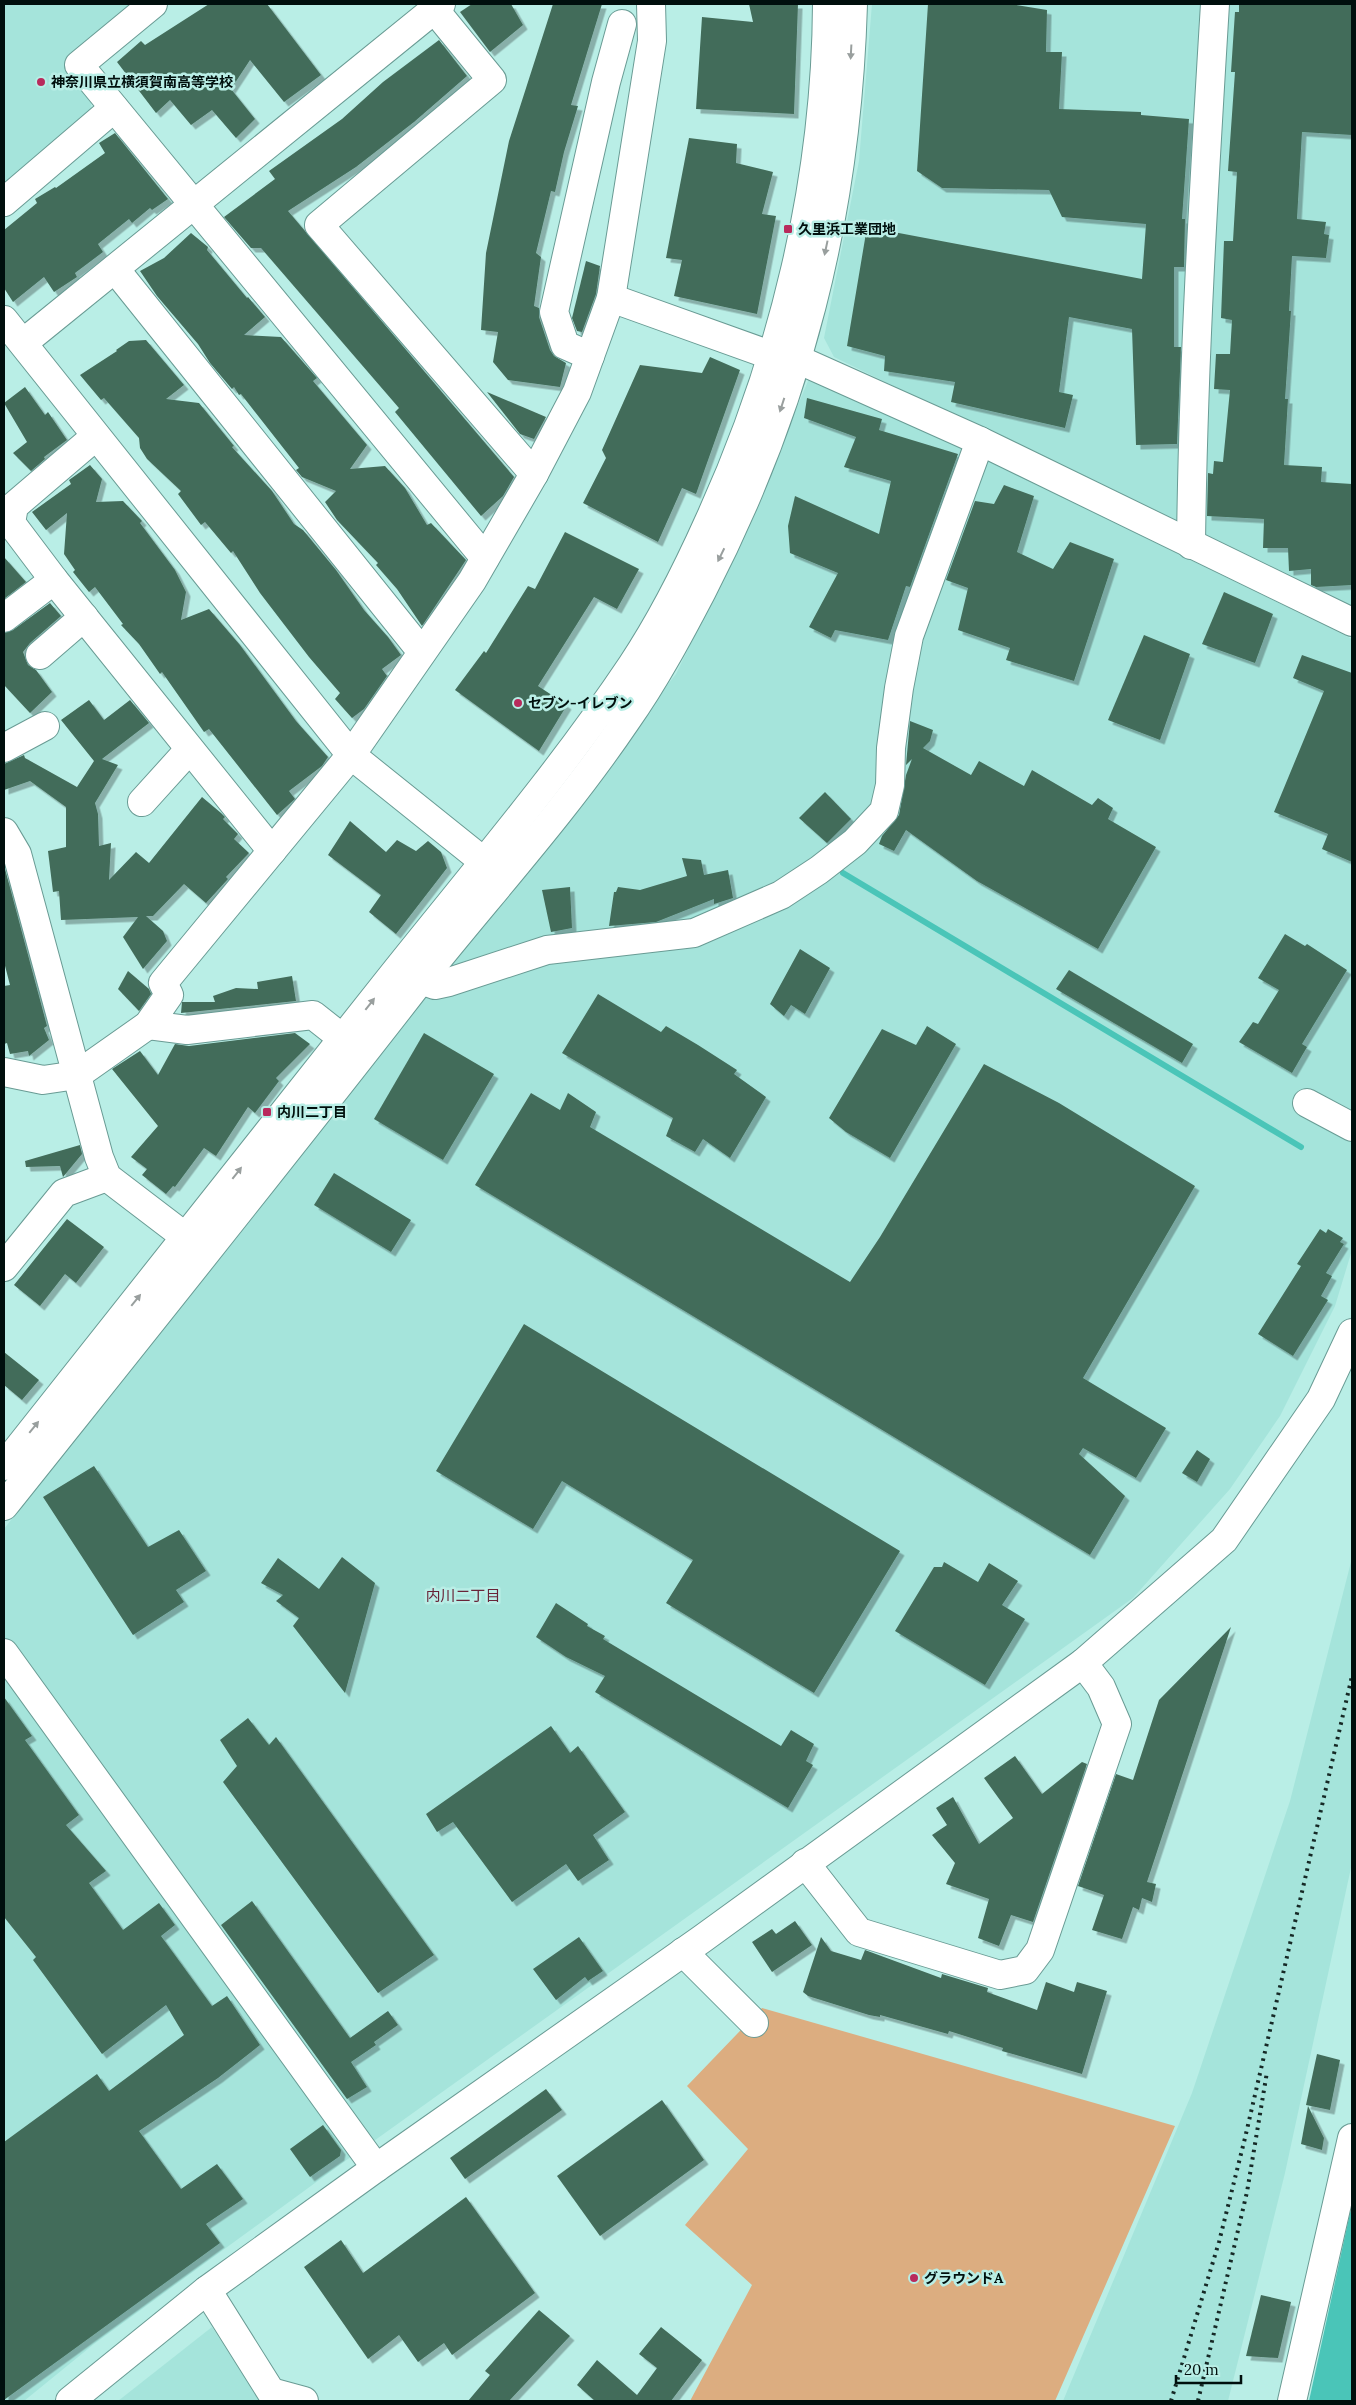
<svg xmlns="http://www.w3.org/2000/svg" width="1356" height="2405" font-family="Lora,'Noto Sans JP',serif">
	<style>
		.built { fill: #a5e4db }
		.green { fill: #dcad80 }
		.water { fill: #4ac5b8 }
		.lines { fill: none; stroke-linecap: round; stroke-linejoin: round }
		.stream { stroke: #4ac5b8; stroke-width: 6 }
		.building { fill: #436c5a; filter: url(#shadow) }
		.minor-casing { stroke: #699b94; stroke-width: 30 }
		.minor { stroke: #fff; stroke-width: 28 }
		.rail { stroke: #162926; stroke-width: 4; stroke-dasharray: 2.5 5; stroke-linecap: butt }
		.oneway { fill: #999f9e }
		.poi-dot { fill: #b82a5c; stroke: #b9eee6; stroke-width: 2 }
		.labels { text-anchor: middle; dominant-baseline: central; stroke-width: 5; stroke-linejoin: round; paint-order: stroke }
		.poi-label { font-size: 14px; font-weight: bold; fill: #000f0d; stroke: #b9eee6; text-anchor: start }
		.neighbourhood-label { font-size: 15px; fill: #682438; stroke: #b9eee6 }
	</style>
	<defs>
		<filter id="shadow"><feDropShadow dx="4.5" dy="4.5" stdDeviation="0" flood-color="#0004"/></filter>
	</defs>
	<rect width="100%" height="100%" fill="#b9eee6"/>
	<g class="built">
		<polygon points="4,4 138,4 65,63 91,102 92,115 4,187"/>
		<polygon points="872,4 1352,4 1352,610 834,357 824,338 859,161"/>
		<polygon points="811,374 1352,639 1352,1250 1335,1306 1280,1416 1230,1489 1133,1598 371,2143 4,1637 4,1529 676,674 738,546"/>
		<polygon points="1352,1558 1352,1863 1285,2173 1228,2401 1063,2401 1192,2093 1290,1801"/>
		<polygon points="4,1669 352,2156 94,2344 24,2401 4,2401"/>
		<polygon points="212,2327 260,2401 118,2401"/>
	</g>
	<polygon class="green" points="762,2008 1175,2126 1055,2401 690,2401 752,2285 685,2225 748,2149 687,2086"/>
	<polygon class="water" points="1352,2204 1352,2401 1309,2401"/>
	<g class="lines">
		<polyline class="stream" points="843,873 1301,1147"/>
	</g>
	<g class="building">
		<polygon points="209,4 267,4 321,75 284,102 250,60 231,89 255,119 236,138 212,110 191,125 170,100 156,113 117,62 141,41 145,45"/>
		<polygon points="472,4 511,4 523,25 490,52 460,12"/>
		<polygon points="553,4 602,4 571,105 578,106 564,152 555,192 551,191 536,253 541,257 534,306 539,308 539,317 550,350 554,356 566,363 560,387 508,380 493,362 498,332 481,330 486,253 509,141"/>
		<polygon points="749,4 798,4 794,114 696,109 702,17 753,22"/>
		<polygon points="928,4 1010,4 1047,10 1046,52 1062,52 1059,109 1141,112 1141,115 1189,119 1182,219 1185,219 1184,267 1174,267 1174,347 1181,347 1177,444 1136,445 1132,329 1069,317 1059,392 1073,395 1065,428 951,402 955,382 884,371 885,356 847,346 867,227 1142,279 1146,224 1062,217 1049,190 942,188 917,171"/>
		<polygon points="1239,4 1352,4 1352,135 1302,132 1297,219 1326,222 1324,234 1329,235 1326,258 1292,256 1289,311 1291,311 1285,399 1288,399 1284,465 1322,467 1321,482 1352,484 1352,585 1316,587 1311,585 1311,569 1289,571 1288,548 1263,548 1264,519 1207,516 1208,473 1213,474 1214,461 1223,462 1230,390 1214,389 1216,354 1230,354 1232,320 1221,318 1224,241 1233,241 1237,172 1228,171 1235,72 1231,72 1235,12 1239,12"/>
		<polygon points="439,40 467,76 414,122 356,167 288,211 514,477 503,496 481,516 395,412 399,408 261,248 251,248 224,217 275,179 269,171 342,119 383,82"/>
		<polygon points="115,133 168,199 152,210 150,208 132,223 129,219 98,244 103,252 75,273 77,277 54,292 44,277 13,302 4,288 4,230 37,203 35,199 55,187 56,188 105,153 99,143"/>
		<polygon points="689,138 737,144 736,163 773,172 762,214 776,216 757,314 674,296 682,260 666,258"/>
		<polygon points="191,233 208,247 207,250 247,298 248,297 265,317 244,335 281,337 317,378 313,381 367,445 350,469 385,466 405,488 427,525 431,523 466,560 422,626 397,589 376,565 378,563 337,520 325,502 336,491 302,477 296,470 299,468 241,394 239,395 234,387 232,389 210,363 198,344 157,296 140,271 164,258"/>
		<polygon points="586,261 600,266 596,294 582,332 577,331 572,318"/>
		<polygon points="146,340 184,385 166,399 199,403 234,446 232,447 272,491 294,524 303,530 336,570 364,610 388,637 401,655 382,669 387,676 364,709 352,718 335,699 340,693 309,657 260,593 233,551 231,553 205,522 201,525 178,494 181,491 147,459 140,448 139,438 104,398 101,400 80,375 117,351 116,350 129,341"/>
		<polygon points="710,357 740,370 696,494 682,488 658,542 583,503 606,458 602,450 640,365 702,373"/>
		<polygon points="25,387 45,415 48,412 67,440 44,457 45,459 31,471 13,453 27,442 4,403"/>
		<polygon points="487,392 546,417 534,439 520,434"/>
		<polygon points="807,398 882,419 879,430 958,454 910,587 906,586 888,640 835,630 831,638 809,627 838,573 790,553 788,526 795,496 879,534 891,481 844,467 856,437 804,418"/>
		<polygon points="90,465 102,479 96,502 123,501 142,521 140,523 175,570 186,592 181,620 209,609 240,645 296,721 328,757 322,766 289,791 295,799 277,815 209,729 204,732 162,672 160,674 139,644 121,625 123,624 95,587 89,592 73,572 75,570 64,554 67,513 46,530 32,512 71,484 69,480"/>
		<polygon points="1004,485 1034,496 1017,552 1053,569 1070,542 1114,559 1074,681 1006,660 1010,648 958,630 968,588 946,580 975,501 994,504"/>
		<polygon points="565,532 639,569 617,609 594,597 538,686 567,705 539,751 455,690 484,651 486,653 528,586 535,589"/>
		<polygon points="4,557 26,582 4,599"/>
		<polygon points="1224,592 1273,614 1255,663 1202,644"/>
		<polygon points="50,603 61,616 30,643 23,652 28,665 36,670 52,692 30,713 4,685 4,633 13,630"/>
		<polygon points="1144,635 1190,654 1160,740 1108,720"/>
		<polygon points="1302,655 1352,673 1352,862 1322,849 1328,834 1274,812 1324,691 1293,678"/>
		<polygon points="89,700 104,720 130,700 149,723 102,759 118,765 95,803 98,814 99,846 111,843 109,880 136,852 149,863 202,797 221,813 225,817 223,819 238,834 234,839 249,853 226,877 228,879 206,903 184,884 153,916 146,916 163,931 167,941 143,969 123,937 138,917 61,920 59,891 53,892 48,851 66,847 66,807 30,781 4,790 4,764 24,755 25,758 77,787 94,761 61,720"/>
		<polygon points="910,721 933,730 930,741 923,748 971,775 979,761 1024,786 1032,770 1092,805 1098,798 1113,808 1108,819 1156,847 1098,949 977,881 906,830 894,851 879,844 882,836 899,815 906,775 912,759 906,765"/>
		<polygon points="825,792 851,819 827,843 799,818"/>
		<polygon points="350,821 386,852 397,840 416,851 428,841 441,852 447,868 396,934 369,912 381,895 328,855"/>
		<polygon points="682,858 701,860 704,875 728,870 733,898 714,904 714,899 656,922 609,926 614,892 616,892 618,887 640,890 687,876"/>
		<polygon points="4,865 47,1026 44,1028 49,1040 29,1056 28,1051 10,1054 7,1043 4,1044 4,986 10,985 4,962"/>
		<polygon points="570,887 572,928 551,932 542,890"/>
		<polygon points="1285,934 1305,946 1307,944 1347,970 1302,1044 1307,1047 1292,1073 1239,1042 1253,1022 1258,1024 1279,990 1258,978"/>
		<polygon points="800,949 830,968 805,1014 791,1005 784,1016 770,1004"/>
		<polygon points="1069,970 1193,1044 1182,1063 1056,989"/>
		<polygon points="128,971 149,989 151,994 139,1011 118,989"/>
		<polygon points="292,976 296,1001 181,1013 182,1002 215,1002 213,996 236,988 258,989 257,982"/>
		<polygon points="598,994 661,1032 666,1026 698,1045 737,1070 734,1074 766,1097 730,1158 703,1139 695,1152 666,1136 673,1118 562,1053"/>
		<polygon points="927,1026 956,1044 890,1158 846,1132 829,1118 882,1029 916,1045"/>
		<polygon points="295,1033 310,1044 276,1078 279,1081 255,1113 248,1107 216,1156 204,1148 175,1187 173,1186 166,1194 142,1175 147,1169 131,1157 158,1126 112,1069 140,1051 158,1075 175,1044 189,1046"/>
		<polygon points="424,1033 494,1074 443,1160 374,1119"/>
		<polygon points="984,1064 1059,1103 1195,1186 1083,1378 1166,1428 1136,1478 1083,1448 1079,1454 1125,1496 1090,1555 475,1185 531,1093 560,1110 568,1093 596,1112 590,1127 850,1282 880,1237"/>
		<polygon points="80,1145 82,1154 63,1177 60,1166 26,1167 25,1161"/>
		<polygon points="334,1173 411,1220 391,1252 314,1205"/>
		<polygon points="67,1219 104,1247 76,1283 65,1274 40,1306 14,1285"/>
		<polygon points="1320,1229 1326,1233 1328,1229 1343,1238 1340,1242 1344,1244 1326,1273 1332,1276 1321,1296 1328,1300 1293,1356 1258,1334 1301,1266 1297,1264"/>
		<polygon points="524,1324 900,1551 814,1693 666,1603 693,1560 562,1481 533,1529 436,1471"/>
		<polygon points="4,1352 39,1380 22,1400 4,1385"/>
		<polygon points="1197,1450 1210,1459 1197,1482 1182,1473"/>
		<polygon points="94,1466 148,1547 179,1530 206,1571 176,1590 184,1602 133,1635 43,1497"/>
		<polygon points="342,1557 375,1583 345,1693 293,1626 299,1618 276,1601 283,1595 261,1583 278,1558 319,1589"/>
		<polygon points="944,1562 978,1582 989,1563 1018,1581 1002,1605 1025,1619 985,1685 895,1631 934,1567 942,1567"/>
		<polygon points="556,1603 588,1624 587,1626 605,1636 603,1639 781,1746 791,1730 814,1744 806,1761 813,1765 788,1808 595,1692 605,1676 566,1657 536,1637"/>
		<polygon points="1231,1627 1147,1882 1156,1884 1152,1902 1142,1898 1139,1910 1133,1907 1122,1939 1092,1930 1104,1895 1078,1886 1116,1774 1133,1780 1159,1700"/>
		<polygon points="4,1697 32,1736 25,1740 79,1815 66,1825 106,1871 89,1883 123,1930 159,1903 175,1925 161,1936 212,2006 227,1996 260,2045 218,2078 139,2131 181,2189 217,2164 243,2199 206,2224 220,2243 4,2400 4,2142 97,2074 109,2091 184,2035 166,2005 102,2054 33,1960 36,1957 4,1917"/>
		<polygon points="248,1718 269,1745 276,1737 434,1955 378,1993 223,1782 237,1766 220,1740"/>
		<polygon points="551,1726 570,1753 578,1746 625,1812 593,1835 609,1860 578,1881 566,1864 512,1902 453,1822 437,1832 426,1814"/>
		<polygon points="1015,1756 1042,1794 1082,1762 1087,1764 1033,1922 1011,1915 999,1946 978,1938 989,1899 946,1884 955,1863 932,1835 947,1825 936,1808 953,1797 979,1844 1013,1818 984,1778"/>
		<polygon points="252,1901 350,2038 388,2011 398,2025 374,2042 376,2045 351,2062 367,2087 347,2099 221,1925"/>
		<polygon points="795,1921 812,1945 772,1972 752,1942 772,1929 776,1934"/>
		<polygon points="579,1937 603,1971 588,1981 585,1977 556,2000 533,1969"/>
		<polygon points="821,1937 831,1951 861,1960 865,1950 941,1978 942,1974 988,1988 987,1992 1037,2010 1046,1982 1074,1992 1077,1982 1107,1991 1082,2074 1002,2051 1003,2048 949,2031 948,2034 880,2015 880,2017 869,2015 808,1996 803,1992"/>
		<polygon points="1317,2054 1340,2060 1330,2110 1306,2105"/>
		<polygon points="546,2089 562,2110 465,2179 450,2158"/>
		<polygon points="662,2100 704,2160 600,2236 557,2176"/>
		<polygon points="1308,2106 1324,2138 1322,2150 1301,2144"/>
		<polygon points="323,2125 341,2150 340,2156 310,2177 290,2149"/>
		<polygon points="466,2197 535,2293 452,2355 444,2343 418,2362 399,2335 368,2359 304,2267 341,2240 363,2273"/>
		<polygon points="1261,2295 1291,2302 1278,2358 1246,2356"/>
		<polygon points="539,2310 570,2336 509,2401 468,2401 490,2375 485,2371"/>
		<polygon points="661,2327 702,2360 671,2401 595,2401 577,2385 597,2360 637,2395 657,2368 639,2354"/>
	</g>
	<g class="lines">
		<defs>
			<g id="minor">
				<polyline points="153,4 79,65 485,558"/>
				<polyline points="434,9 492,80 319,225 534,474"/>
				<polyline points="4,202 114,108"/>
				<polyline points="115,269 422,652"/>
				<polyline points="611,298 652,41 651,4"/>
				<polyline points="4,320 351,755 498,873"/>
				<polyline points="23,343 441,4"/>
				<polyline points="590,356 565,345 554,312 606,82 622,24"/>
				<polyline points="96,436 14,506 11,523 54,580 272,851"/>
				<path d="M1191,545C1193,365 1204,184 1215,4"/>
				<polyline points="4,618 54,580"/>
				<polyline points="40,655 84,617"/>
				<polyline points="4,748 45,726"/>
				<polyline points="142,802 189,750"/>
				<polyline points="4,832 17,854 99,1157 107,1177 200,1248"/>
				<polyline points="421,980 435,985 449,982 547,950 694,933 781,895 819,870 855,842 884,811 890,785 891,748 899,688 909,636 980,441"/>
				<polyline points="148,1025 187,1030 313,1015 356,1049"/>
				<polyline points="4,1072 43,1080 77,1075 148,1025 169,995 163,983 351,755 472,581 534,474 577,392 611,298 773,356 797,359 980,441 1352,622"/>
				<polyline points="1307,1103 1352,1127"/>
				<polyline points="4,1267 64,1193 107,1177"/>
				<path d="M4,1466C131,1306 258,1146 384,986C468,880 557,777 632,665C662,620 687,570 709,521C783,359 826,182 827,4"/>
				<path d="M4,1506C142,1333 281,1160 417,985C487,897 563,814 626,721C655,680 679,635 702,591C799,403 847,215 853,4"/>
				<polyline points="4,1653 376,2168"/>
				<polyline points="805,1863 859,1932 1000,1975 1025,1970 1040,1950 1117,1724 1101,1687 1083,1663"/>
				<polyline points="683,1952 754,2023"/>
				<polyline points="207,2290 271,2392 304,2401"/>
				<polyline points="70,2401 207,2290 376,2168 702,1939 1083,1663 1224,1540 1321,1399 1352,1333"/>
				<polyline points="1292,2401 1352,2138"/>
			</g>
		</defs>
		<use href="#minor" class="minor-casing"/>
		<use href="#minor" class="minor"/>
		<g class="rail">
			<polyline points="1171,2401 1219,2242 1245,2138 1352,1676"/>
			<polyline points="1198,2401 1247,2192 1267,2072"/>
		</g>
	</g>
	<defs><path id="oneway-solid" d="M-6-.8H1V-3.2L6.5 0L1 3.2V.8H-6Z" transform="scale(1.25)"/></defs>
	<g class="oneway">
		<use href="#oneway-solid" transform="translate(851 52) rotate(93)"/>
		<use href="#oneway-solid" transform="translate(826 248) rotate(102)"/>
		<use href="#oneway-solid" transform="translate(782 405) rotate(108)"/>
		<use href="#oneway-solid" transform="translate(721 555) rotate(116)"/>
		<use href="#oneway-solid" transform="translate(370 1004) rotate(-52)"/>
		<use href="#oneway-solid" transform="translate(237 1173) rotate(-52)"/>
		<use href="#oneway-solid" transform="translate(136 1300) rotate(-51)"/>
		<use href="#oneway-solid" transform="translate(34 1427) rotate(-51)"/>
	</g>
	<g class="poi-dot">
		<circle cx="41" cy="82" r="5"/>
		<rect x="783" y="224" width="10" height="10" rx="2.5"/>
		<circle cx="518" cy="703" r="5"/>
		<rect x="262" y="1107" width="10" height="10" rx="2.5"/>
		<circle cx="914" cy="2278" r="5"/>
	</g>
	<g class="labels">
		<g class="poi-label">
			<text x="51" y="82">神奈川県立横須賀南高等学校</text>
			<text x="798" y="229">久里浜工業団地</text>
			<text x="528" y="703">セブン-イレブン</text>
			<text x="277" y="1112">内川二丁目</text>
			<text x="924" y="2278">グラウンドA</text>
		</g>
		<g class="neighbourhood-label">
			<text x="463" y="1595">内川二丁目</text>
		</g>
	</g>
	<rect width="1356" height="2405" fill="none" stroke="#000f0d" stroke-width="10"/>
	<path d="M1176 2375v8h65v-8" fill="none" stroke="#000f0d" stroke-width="2.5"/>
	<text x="1184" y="2375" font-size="15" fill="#000f0d" stroke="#b9eee6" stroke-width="4" paint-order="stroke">20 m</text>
</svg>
